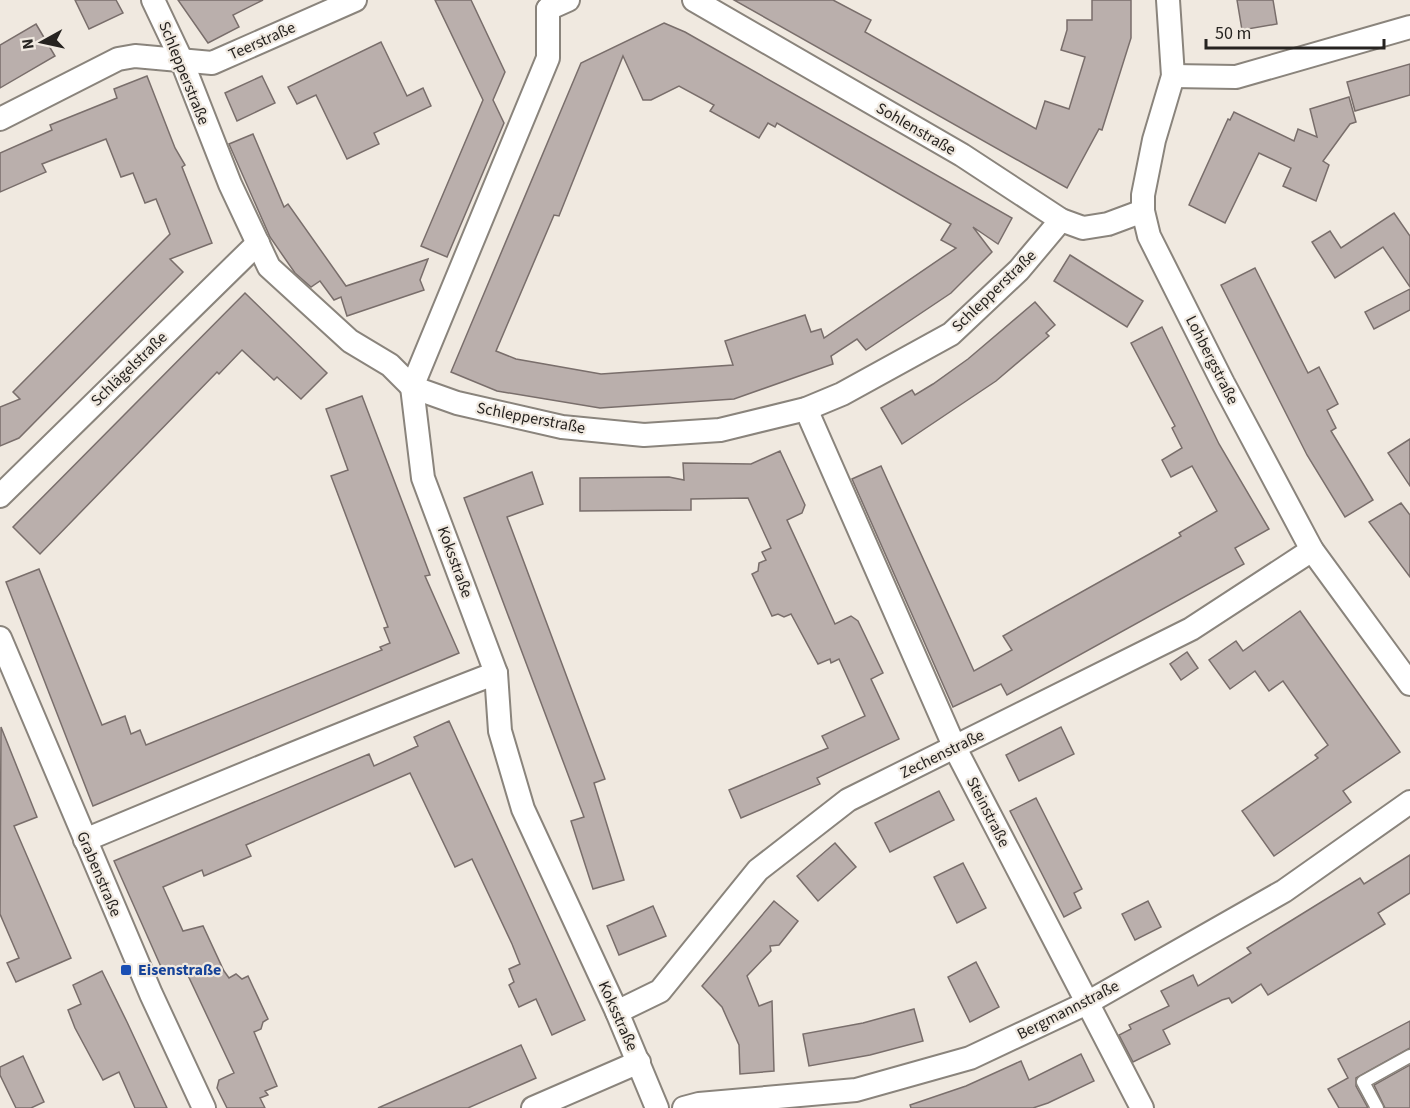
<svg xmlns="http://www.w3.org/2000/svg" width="1410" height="1108" font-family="'Source Sans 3',sans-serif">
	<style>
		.building { fill: #baafac; stroke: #796e6b; stroke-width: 1.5; fill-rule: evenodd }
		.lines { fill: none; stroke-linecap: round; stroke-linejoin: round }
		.service-casing { stroke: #8a847c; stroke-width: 15 }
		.minor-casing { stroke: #8a847c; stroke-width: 26 }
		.service { stroke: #fff; stroke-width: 12 }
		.minor { stroke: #fff; stroke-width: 22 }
		.transit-dot { fill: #1a4fb4; stroke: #f0e9e0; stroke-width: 2 }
		.labels { text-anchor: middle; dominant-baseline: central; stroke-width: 4.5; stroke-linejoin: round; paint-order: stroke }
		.street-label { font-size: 16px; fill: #262320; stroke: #f0e9e0 }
		.transit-label { font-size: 16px; font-weight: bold; fill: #164399; stroke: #f0e9e0; text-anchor: start }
	</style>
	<rect width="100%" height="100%" fill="#f0e9e0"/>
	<g class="building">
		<polygon points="75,0 116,0 123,13 89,29"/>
		<polygon points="178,0 263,0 233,15 239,27 208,43"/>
		<polygon points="435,0 471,0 505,72 493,100 504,123 447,257 421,246 483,100"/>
		<polygon points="734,0 833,0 871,20 865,32 1036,129 1045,101 1069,109 1085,57 1061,50 1067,30 1067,20 1092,20 1092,0 1131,0 1131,38 1102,130 1099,129 1067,188"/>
		<polygon points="1237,0 1273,0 1277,24 1242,30"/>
		<path d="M664,23L685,32L1012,218L998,244L973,227L992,252L951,293L866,350L857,339L831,356L833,364L734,399L600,408L497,391L451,372L581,63ZM623,56L643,100H651L679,86L714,105L710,111L759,138L768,123L775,127L777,123L951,224L941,240L956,248L824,338L821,329L811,332L805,315L725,341L733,365L601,374L516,359L496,351L554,215L559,216Z"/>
		<polygon points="36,24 55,56 0,88 0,45"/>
		<polygon points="381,42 407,96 423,88 431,106 374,133 379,144 347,159 316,95 297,104 288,87"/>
		<polygon points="1410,64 1410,95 1355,111 1347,82"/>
		<polygon points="147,76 175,148 185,165 182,167 212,243 170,259 183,272 19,438 0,446 0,407 20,399 13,392 170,234 156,199 145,203 133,173 121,177 106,139 42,164 46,172 0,192 0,153 52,130 50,125 117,98 114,89"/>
		<polygon points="262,76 275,103 237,121 225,93"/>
		<polygon points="1349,97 1356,122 1350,124 1323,161 1329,165 1316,201 1283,186 1291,168 1259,153 1225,223 1189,205 1228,119 1230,120 1234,112 1294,141 1298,129 1317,137 1310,109"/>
		<polygon points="253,134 284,207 288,204 346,286 428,259 420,280 424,290 347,316 341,297 334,300 320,281 311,287 295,273 270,237 229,144"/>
		<polygon points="1394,213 1410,236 1410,287 1383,247 1335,278 1312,242 1330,231 1341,248"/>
		<polygon points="1070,255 1143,301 1127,327 1054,281"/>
		<polygon points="1255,268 1308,373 1319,367 1338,404 1327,410 1336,428 1331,431 1373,500 1345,517 1307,455 1221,285"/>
		<polygon points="1410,289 1410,310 1374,329 1365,312"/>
		<polygon points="245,293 327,373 301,399 277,377 274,380 242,350 219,374 217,372 40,554 13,527"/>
		<polygon points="1035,302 1055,325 1046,333 1049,336 996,381 902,444 881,408 912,390 915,395 933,384 968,359"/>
		<polygon points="1162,327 1219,444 1269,529 1235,548 1244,564 1007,695 1001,684 953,707 852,479 881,466 974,671 1012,650 1003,636 1153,552 1181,536 1179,533 1217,511 1192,466 1171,477 1162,460 1182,448 1172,428 1175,426 1131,343"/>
		<polygon points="362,396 430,575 425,576 459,653 93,806 6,582 39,569 102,725 125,716 131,734 140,730 146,745 382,650 380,647 390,643 384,628 388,627 331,476 348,470 326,409"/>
		<polygon points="1410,439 1410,486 1388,453"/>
		<polygon points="780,451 805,505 802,513 787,520 835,624 851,616 858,621 883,673 871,679 899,739 817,778 820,784 741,818 729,790 828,748 822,736 865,716 839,659 831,663 830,659 818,664 791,614 784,617 778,614 772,616 752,574 758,571 759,563 766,560 762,552 771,548 748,498 691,499 691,510 580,511 580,478 669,477 684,480 683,463 751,464"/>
		<polygon points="532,472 543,504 507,517 605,779 594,783 624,880 593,889 571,821 584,817 464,498"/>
		<polygon points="1401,503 1410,515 1410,577 1369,522"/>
		<polygon points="1300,611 1400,752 1343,791 1351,802 1274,856 1242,811 1318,758 1315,755 1328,745 1283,681 1269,691 1255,671 1230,689 1209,660 1236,641 1243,651"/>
		<polygon points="1187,652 1198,668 1181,680 1170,664"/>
		<polygon points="449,721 585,1020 552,1035 536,999 519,1007 509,985 514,982 509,969 520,964 512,944 472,859 455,867 410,773 246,845 251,856 204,876 202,870 163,887 183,931 203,926 224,971 229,978 236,974 242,979 248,976 268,1019 263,1022 261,1029 254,1032 277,1086 265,1091 268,1095 260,1098 265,1108 227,1108 217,1088 219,1080 234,1073 217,1037 184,967 170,973 162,969 114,861 369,754 374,766 418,746 414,737"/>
		<polygon points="1,727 37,817 14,826 71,958 16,982 7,963 19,958 0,914"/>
		<polygon points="1061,727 1074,754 1019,781 1006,755"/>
		<polygon points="939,791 954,820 890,852 875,823"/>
		<polygon points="1036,798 1082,889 1074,893 1081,908 1064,917 1010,811"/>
		<polygon points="835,843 856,867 818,901 797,876"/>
		<polygon points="1410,855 1410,893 1378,913 1385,924 1268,995 1261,984 1232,1003 1229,998 1222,1000 1163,1030 1170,1044 1133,1062 1119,1035 1131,1029 1129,1025 1169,1006 1161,991 1193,975 1198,986 1251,953 1247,948 1276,930 1360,878 1364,884"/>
		<polygon points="963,863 986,908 957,923 934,877"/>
		<polygon points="774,901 798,921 779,945 770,946 771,951 747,976 759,1006 772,1001 774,1071 740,1074 739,1045 722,1007 702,986"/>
		<polygon points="1148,901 1161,927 1135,940 1122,914"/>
		<polygon points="653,906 666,936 619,955 607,926"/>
		<polygon points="976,962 999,1007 970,1022 948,977"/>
		<polygon points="102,971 127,1022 167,1108 135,1108 119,1072 103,1080 75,1028 68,1010 81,1004 73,985"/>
		<polygon points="914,1009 923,1041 870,1055 809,1066 803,1034 863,1023"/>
		<polygon points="1410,1021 1410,1048 1356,1078 1356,1086 1368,1108 1339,1108 1328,1089 1348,1078 1338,1059"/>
		<polygon points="521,1045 536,1078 468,1108 378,1108"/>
		<polygon points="1081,1054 1094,1081 1048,1103 1033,1108 911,1108 910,1105 966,1086 1021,1061 1029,1080"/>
		<polygon points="23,1056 44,1102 31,1108 16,1108 0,1075 0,1067"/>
		<polygon points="1410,1065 1410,1108 1385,1108 1374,1085"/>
	</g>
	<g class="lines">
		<defs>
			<polyline id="service" points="1377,1108 1363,1082 1410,1056"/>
			<g id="minor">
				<polyline points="153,0 181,59 230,184 269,267 350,341 390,365 412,387 457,403 562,427 644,435 720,430 806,409 842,394 951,334 1019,270 1061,220"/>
				<polyline points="694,0 962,155 1061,220 1083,228 1108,224 1143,211"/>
				<polyline points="1168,0 1173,76 1154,140 1143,195 1143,211 1149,236 1223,383 1312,550 1410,684"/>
				<polyline points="548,9 548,58 412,387 423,478 496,673 500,731 523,809 617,1012 657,1108"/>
				<polyline points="548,9 568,0"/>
				<polyline points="1173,76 1236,77 1410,27"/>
				<polyline points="0,119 118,59 135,56 212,63 355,0"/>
				<polyline points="806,409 955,748 1142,1108"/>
				<polyline points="0,496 258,243"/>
				<polyline points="0,638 151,994 204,1108"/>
				<path d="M85,840C221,783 358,726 496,673"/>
				<polyline points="617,1012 660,991 758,870 848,800 1191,629 1312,550"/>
				<polyline points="533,1108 639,1062"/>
				<polyline points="684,1108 699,1104 856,1090 970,1058 1087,1003 1284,891 1410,802"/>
			</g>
		</defs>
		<use href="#service" class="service-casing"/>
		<use href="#minor" class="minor-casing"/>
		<use href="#service" class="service"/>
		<use href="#minor" class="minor"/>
	</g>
	<rect class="transit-dot" x="120" y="964" width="12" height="12" rx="3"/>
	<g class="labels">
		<g class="street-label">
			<text transform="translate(262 41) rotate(-24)">Teerstraße</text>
			<text transform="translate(184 73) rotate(68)">Schlepperstraße</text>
			<text transform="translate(916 129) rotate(30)">Sohlenstraße</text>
			<text transform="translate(994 291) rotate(-44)">Schlepperstraße</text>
			<text transform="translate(1212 360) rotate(63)">Lohbergstraße</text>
			<text transform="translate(129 369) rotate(-44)">Schlägelstraße</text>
			<text transform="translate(531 418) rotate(11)">Schlepperstraße</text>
			<text transform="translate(455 562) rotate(70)">Koksstraße</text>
			<text transform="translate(942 754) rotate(-26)">Zechenstraße</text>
			<text transform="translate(988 812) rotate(63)">Steinstraße</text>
			<text transform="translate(99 874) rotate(67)">Grabenstraße</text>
			<text transform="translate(1068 1010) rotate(-27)">Bergmannstraße</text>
			<text transform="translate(618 1016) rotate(66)">Koksstraße</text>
		</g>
		<g class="transit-label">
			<text x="138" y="970">Eisenstraße</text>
		</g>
	</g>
	<g transform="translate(42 42) rotate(262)" stroke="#f0e9e0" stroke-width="4.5" paint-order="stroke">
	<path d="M0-4.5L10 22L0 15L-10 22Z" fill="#262320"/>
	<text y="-9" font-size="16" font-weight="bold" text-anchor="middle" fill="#262320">N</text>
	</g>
	<path d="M1206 39v9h178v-9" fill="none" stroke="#262320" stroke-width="3"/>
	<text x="1215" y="39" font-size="18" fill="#262320" stroke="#f0e9e0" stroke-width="4.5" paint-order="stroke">50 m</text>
</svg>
